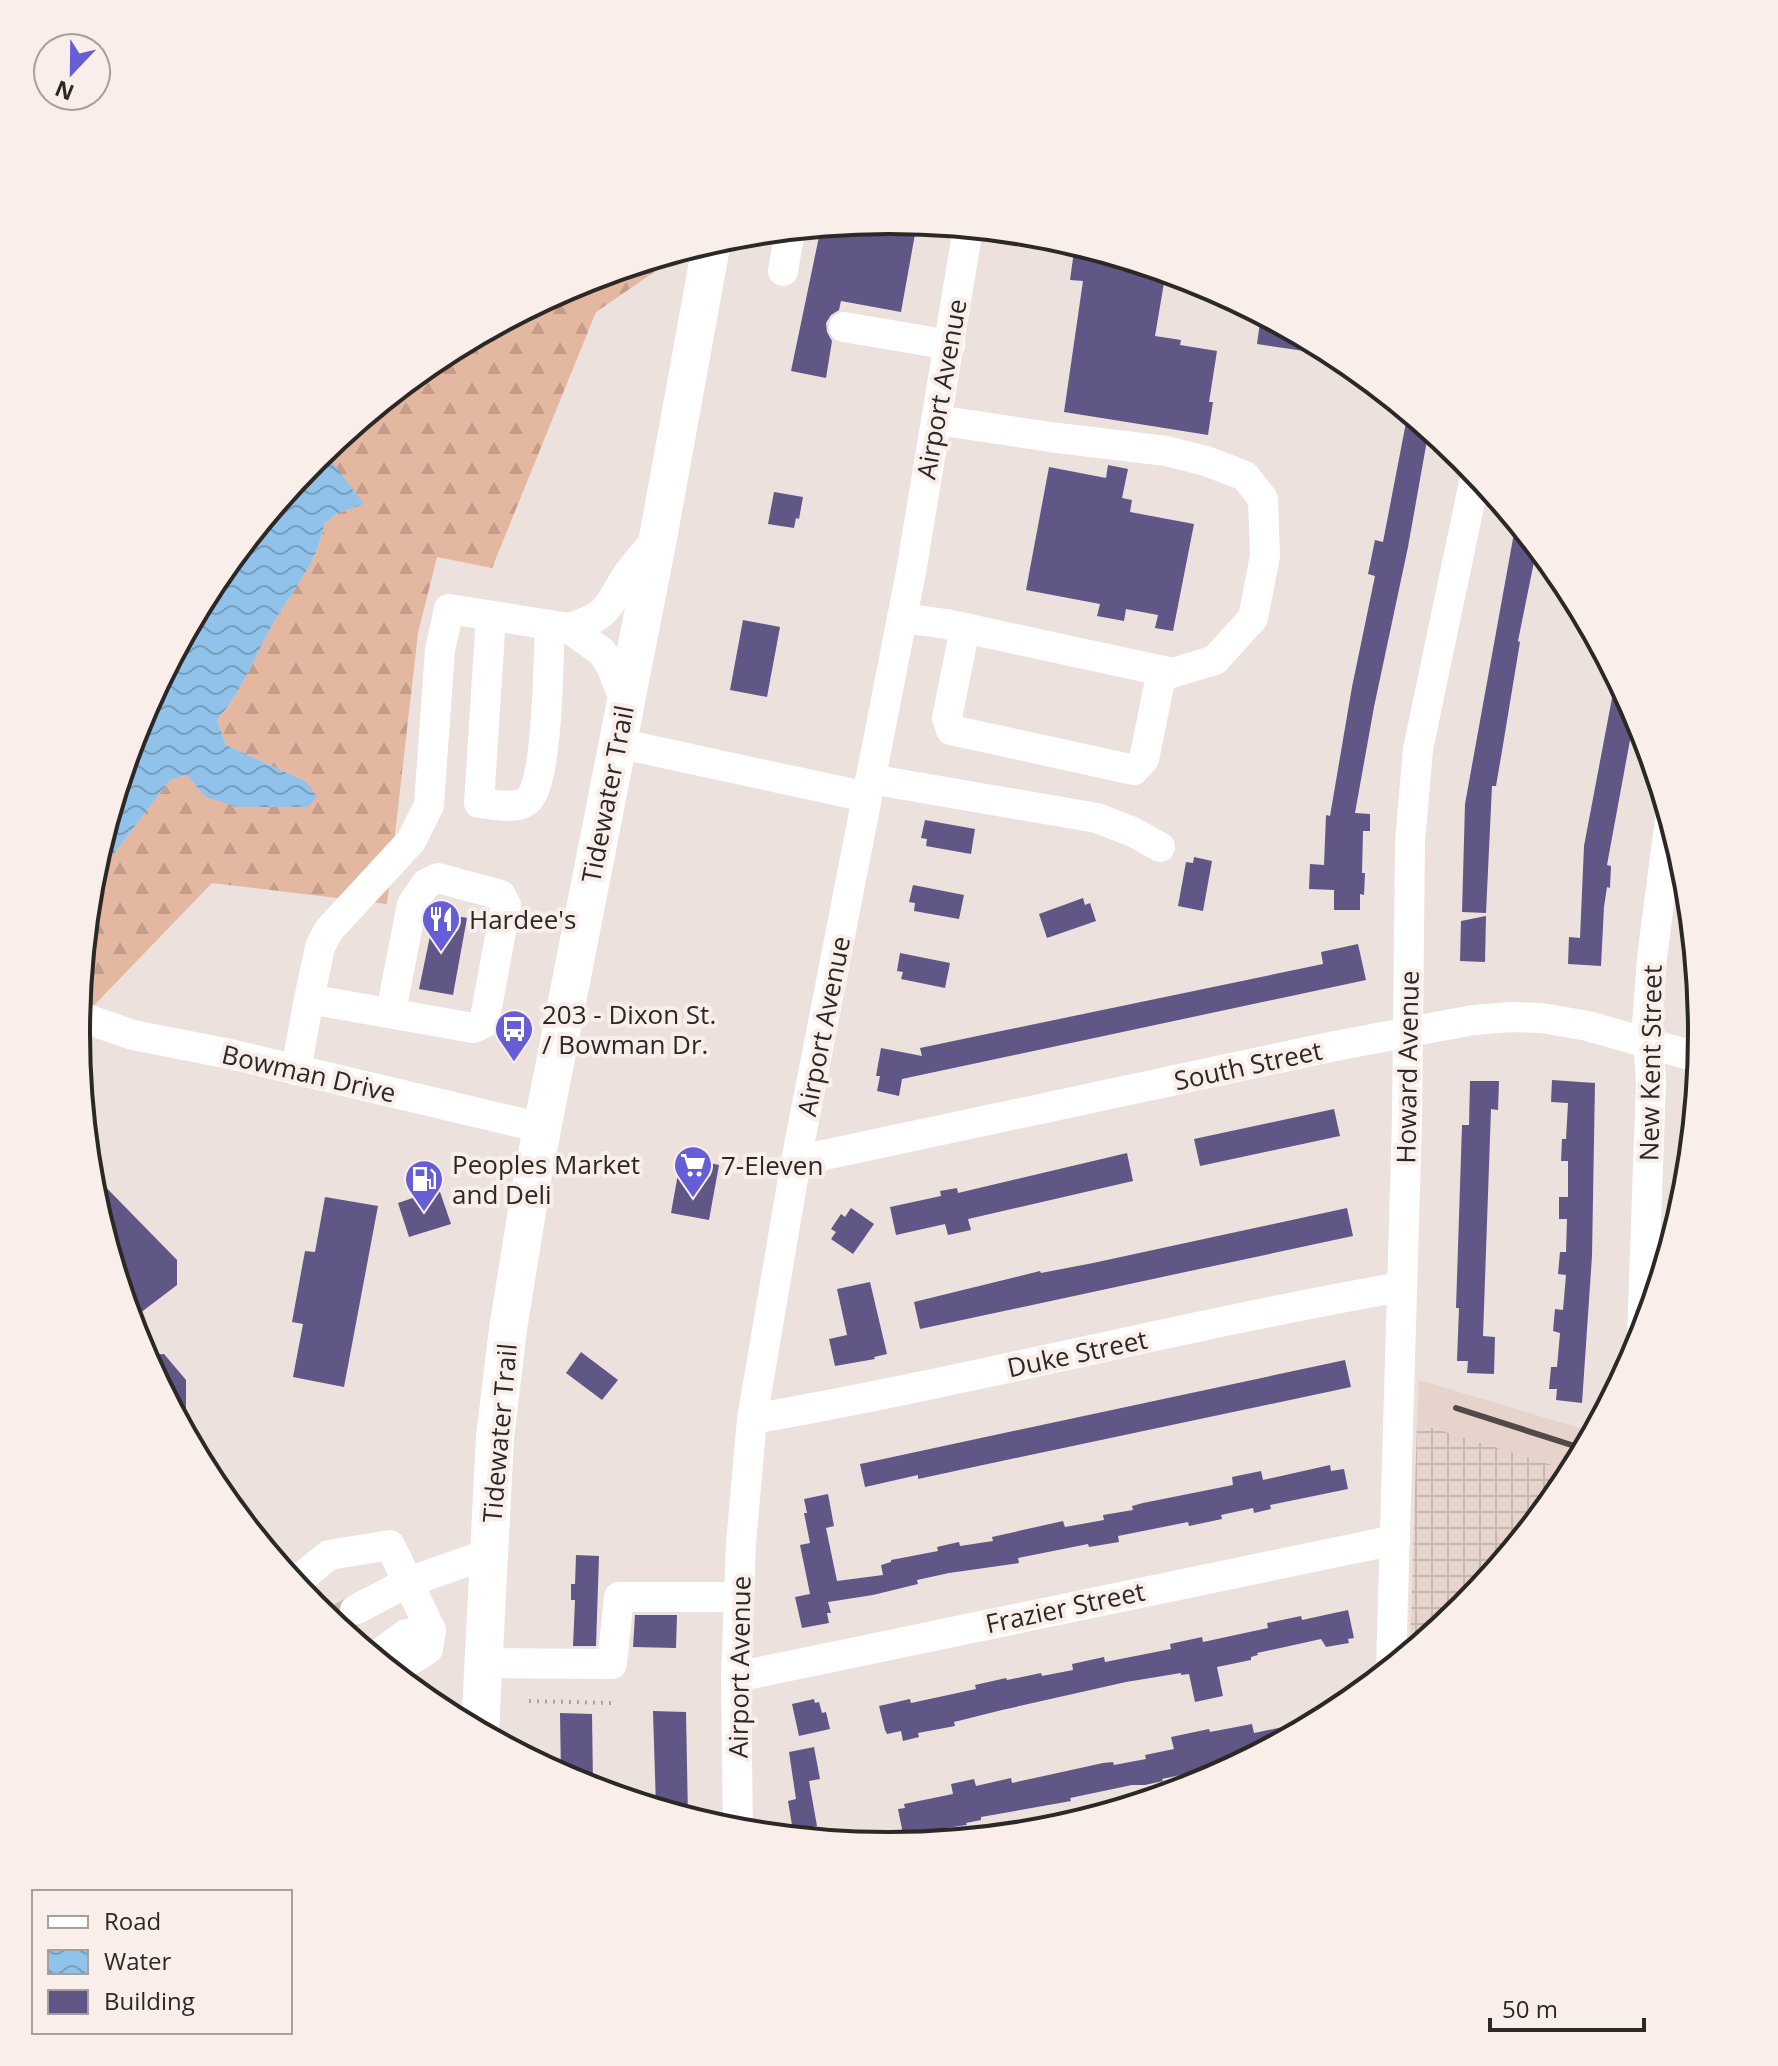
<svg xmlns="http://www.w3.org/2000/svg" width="1778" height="2066" font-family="'Open Sans',sans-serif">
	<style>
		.industrial { fill: url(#industrial-grid) }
		.built { fill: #e6d4cc }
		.forest { fill: url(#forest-firs) }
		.water { fill: url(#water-waves) }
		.building { fill: #605787 }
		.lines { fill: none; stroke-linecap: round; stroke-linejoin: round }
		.minor-tunnel { stroke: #c6bcb8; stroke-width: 30; stroke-dasharray: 30 15; stroke-linecap: butt }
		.path { stroke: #aca4a0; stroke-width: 4; stroke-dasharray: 2 6; stroke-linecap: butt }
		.minor { stroke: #fff; stroke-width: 30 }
		.major { stroke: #fff; stroke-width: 38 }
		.rail { stroke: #504a48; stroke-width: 6 }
		.labels { text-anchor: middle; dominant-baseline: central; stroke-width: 8; stroke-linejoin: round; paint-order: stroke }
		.street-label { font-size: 26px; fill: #2c2826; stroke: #f9eee9 }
		.poi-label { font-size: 26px; fill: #2c2826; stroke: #f9eee9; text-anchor: start }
		.rim { fill: none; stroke: #2c2826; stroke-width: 4 }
	</style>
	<defs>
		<pattern id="industrial-grid" width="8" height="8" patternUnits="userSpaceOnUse" patternTransform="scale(2)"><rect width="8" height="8" fill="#e6d4cc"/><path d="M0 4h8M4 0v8" fill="none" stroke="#c5b6af"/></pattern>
		<pattern id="forest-firs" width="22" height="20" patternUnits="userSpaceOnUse" patternTransform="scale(2)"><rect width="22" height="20" fill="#e4b7a1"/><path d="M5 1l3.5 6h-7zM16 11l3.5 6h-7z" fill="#c49d8a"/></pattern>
		<pattern id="water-waves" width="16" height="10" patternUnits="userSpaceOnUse" patternTransform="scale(2)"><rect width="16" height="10" fill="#90c2ea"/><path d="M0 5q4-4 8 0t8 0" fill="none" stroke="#769ebd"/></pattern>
	</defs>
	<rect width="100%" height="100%" fill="#ece1dc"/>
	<polygon class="industrial" points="1417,1423 1572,1471 1565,1485 1464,1608 1410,1652"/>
	<polygon class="built" points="1419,1380 1593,1432 1572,1471 1417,1423"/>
	<path class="forest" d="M663,256V266L596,312L492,568L437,557L418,633L387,904L212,883L77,1023L91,884L170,780L186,775L206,797L305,781L226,745L217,720C241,693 253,660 270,629C289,595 319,562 324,524L336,514L363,504L323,450L438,357L578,282Z"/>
	<path class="water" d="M323,450L364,504L336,514L324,524C319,562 289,595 270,629C252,662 242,691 217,720L226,745L305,781L317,796L308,807H238L206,797L186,775L170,780L91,884L138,721L213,581L314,458Z"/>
	<g class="building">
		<polygon points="889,220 917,223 901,312 841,301 839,310 831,315 826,323 827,332 832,341 826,378 791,371 821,227"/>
		<polygon points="1075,244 1166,271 1155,336 1181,340 1180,345 1217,351 1209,402 1213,402 1208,435 1064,412 1083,281 1070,280"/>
		<polygon points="1261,315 1332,353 1332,355 1257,344"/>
		<polygon points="1408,412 1429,429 1408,547 1374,707 1355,813 1370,814 1370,831 1363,831 1362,873 1365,873 1364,895 1360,894 1360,910 1334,910 1334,890 1309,889 1310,864 1324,865 1326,815 1330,816 1352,687 1375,576 1368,574 1375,540 1383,542"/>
		<polygon points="1108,465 1128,469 1122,498 1132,500 1130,512 1194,524 1173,631 1155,628 1158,615 1126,609 1124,621 1097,616 1100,604 1026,590 1049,467 1106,478"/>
		<polygon points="774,492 803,497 799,519 796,518 794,528 768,524"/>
		<polygon points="1516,522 1537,547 1518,641 1520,642 1502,751 1496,786 1492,786 1486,913 1462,912 1465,804"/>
		<polygon points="743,620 780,627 767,697 730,690"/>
		<polygon points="1616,677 1635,713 1607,865 1611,866 1610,888 1607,887 1604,907 1601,966 1568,964 1569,937 1580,938 1584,846"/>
		<polygon points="925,820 975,829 971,854 926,846 927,839 921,838"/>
		<polygon points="1194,857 1212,861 1203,911 1178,906 1186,862 1193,863"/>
		<polygon points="913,885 964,895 959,919 914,911 915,903 909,902"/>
		<polygon points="1083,898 1085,905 1090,903 1096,921 1047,938 1039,914"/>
		<polygon points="435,912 467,918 453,995 419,989"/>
		<polygon points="1486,916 1485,962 1460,961 1461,921"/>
		<polygon points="1358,944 1366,980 902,1079 899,1096 877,1091 880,1076 876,1076 881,1048 922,1056 920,1048 1323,964 1321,952"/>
		<polygon points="900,953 950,963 945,988 901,979 903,972 897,971"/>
		<polygon points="1552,1080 1595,1083 1592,1256 1582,1403 1556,1400 1557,1389 1549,1389 1551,1367 1557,1367 1560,1333 1553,1331 1555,1309 1563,1310 1566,1275 1558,1274 1560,1252 1566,1252 1567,1219 1559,1219 1559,1197 1568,1197 1568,1161 1561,1161 1562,1139 1566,1139 1568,1103 1551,1102"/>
		<polygon points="1470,1081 1499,1081 1498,1110 1491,1109 1483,1336 1495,1337 1494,1374 1467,1373 1468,1361 1457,1361 1459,1308 1456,1308 1462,1125 1469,1125"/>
		<polygon points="1334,1109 1340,1136 1200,1166 1194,1139"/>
		<polygon points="1127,1153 1133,1181 968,1219 971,1230 948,1235 945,1224 896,1235 890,1207 941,1196 940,1191 957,1188 958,1193"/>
		<polygon points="681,1157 719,1165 709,1220 671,1213"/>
		<polygon points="90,1171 177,1260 177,1285 131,1320 92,1191"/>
		<polygon points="439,1189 451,1224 409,1237 398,1203"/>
		<polygon points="325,1197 378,1206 344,1387 293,1377 303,1324 292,1322 305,1251 315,1252"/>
		<polygon points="851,1208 874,1224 853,1254 831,1239 836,1232 831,1229 841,1214 845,1217"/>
		<polygon points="1347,1208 1353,1236 920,1329 914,1302 1040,1271 1041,1273 1093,1263"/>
		<polygon points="870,1282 887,1354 874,1357 875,1359 835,1366 829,1339 847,1335 837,1289"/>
		<polygon points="581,1352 618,1380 602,1400 566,1373"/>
		<polygon points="164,1354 186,1380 186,1434 144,1355"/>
		<polygon points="1345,1360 1351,1387 969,1468 918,1479 918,1475 865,1487 860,1464"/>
		<polygon points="1330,1465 1331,1471 1344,1469 1348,1489 1270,1505 1271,1509 1254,1513 1253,1508 1221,1515 1222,1519 1189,1526 1188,1522 1118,1536 1119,1542 1089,1547 1088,1544 1018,1558 1019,1563 949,1573 917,1580 918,1584 873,1595 828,1602 831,1613 827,1613 829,1623 802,1628 795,1597 810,1594 800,1545 810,1543 804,1513 807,1513 804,1499 828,1494 834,1526 826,1528 837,1581 883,1575 881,1565 891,1562 891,1560 938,1551 937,1547 959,1542 960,1546 993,1541 992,1537 1063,1521 1065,1527 1104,1520 1103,1515 1133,1510 1132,1506 1143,1503 1233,1485 1232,1477 1261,1471 1263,1480"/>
		<polygon points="576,1555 599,1556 596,1646 573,1646 575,1600 571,1600 571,1584 575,1584"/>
		<polygon points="1348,1610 1354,1638 1348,1639 1349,1643 1326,1647 1321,1639 1257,1653 1258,1655 1251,1657 1251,1660 1217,1667 1223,1696 1195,1702 1189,1674 1181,1675 1181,1673 1126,1682 1002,1710 954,1722 955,1726 918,1733 919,1737 903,1741 901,1731 887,1734 885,1730 879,1706 910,1699 911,1703 976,1689 975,1685 1006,1678 1007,1680 1041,1673 1042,1676 1073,1670 1072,1664 1104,1657 1105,1662 1171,1649 1170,1644 1202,1637 1203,1642 1268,1628 1267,1623 1301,1616 1302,1620"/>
		<polygon points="635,1615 677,1615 676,1648 633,1647"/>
		<polygon points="814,1699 815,1703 819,1702 822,1713 826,1712 830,1729 799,1736 792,1704"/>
		<polygon points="653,1711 686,1712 688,1818 656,1808"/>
		<polygon points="560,1713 592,1714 593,1783 576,1783 561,1775"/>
		<polygon points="1307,1722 1308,1726 1224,1771 1223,1766 1162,1779 1163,1781 1145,1785 1132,1785 1070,1798 1071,1801 981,1817 981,1820 966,1823 967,1825 903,1834 898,1809 905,1808 904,1804 953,1794 951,1784 974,1779 976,1786 1011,1778 1012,1783 1103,1763 1113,1762 1114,1765 1146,1759 1145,1755 1174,1749 1171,1737 1209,1729 1210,1732 1252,1724 1254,1733"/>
		<polygon points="814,1747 820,1779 809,1781 817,1826 793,1831 788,1801 796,1799 789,1752"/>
	</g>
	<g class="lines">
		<polyline class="minor-tunnel" points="337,1620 355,1610"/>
		<polyline class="path" points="529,1701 611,1703"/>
		<g class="minor">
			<polyline points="783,271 790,230"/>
			<polyline points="844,327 950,345"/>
			<path d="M491,616L479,803C494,804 515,810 527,801C549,783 548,657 550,625"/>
			<polyline points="902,618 946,624 1172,673 1215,660 1253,618 1265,556 1263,499 1245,476 1206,461 1166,451 1050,437 937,420"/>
			<path d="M569,628C612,615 606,606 628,574C637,561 648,550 658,538"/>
			<polyline points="965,628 947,718 951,730 1134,770 1144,759 1162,671"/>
			<polyline points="617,743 867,797"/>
			<polyline points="870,779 1097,818 1133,832 1160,847"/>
			<polyline points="309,999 320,947 328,931 411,841 429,805 440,650 449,609 569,628 602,652 611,666 625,702"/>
			<polyline points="78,1016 133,1035 230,1054 542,1128"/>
			<polyline points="296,1070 309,999 473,1028 484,1023 506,905 501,895 438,878 426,884 412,904 391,1012"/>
			<polyline points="796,1161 1335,1046 1473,1020 1511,1017 1542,1018 1588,1026 1700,1058"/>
			<polyline points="1642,1337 1651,1082 1647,1025 1652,958 1670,819"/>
			<path d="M752,1419C970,1381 1184,1325 1401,1287"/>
			<polyline points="297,1587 297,1581 329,1555 390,1545 431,1630 428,1649 392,1672"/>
			<polyline points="355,1610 408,1582 488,1554"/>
			<polyline points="375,1657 406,1634 431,1630"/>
			<polyline points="482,1663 612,1664 619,1597 739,1597"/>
			<polyline points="1391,1668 1407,1119 1410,842 1418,749 1476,473"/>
			<polyline points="736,1677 1395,1540"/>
			<polyline points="738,1831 736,1677 741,1543 752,1419 796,1161 911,572 968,228"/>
		</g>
		<polyline class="major" points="480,1732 495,1437 508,1329 532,1180 658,538 712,241"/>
		<polyline class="rail" points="1456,1408 1584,1449"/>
	</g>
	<defs>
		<symbol id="restaurant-pin" viewBox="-11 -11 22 30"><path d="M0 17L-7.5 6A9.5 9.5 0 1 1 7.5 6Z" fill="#655ed7" stroke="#f9eee9"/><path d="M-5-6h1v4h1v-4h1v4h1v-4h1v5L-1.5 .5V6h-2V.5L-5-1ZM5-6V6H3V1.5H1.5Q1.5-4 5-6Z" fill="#fff"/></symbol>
		<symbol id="bus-pin" viewBox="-11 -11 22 30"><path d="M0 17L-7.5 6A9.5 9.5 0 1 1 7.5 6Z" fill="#655ed7" stroke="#f9eee9"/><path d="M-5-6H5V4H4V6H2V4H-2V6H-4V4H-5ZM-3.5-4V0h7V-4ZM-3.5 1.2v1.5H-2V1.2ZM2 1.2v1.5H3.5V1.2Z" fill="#fff"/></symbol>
		<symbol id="supermarket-pin" viewBox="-11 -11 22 30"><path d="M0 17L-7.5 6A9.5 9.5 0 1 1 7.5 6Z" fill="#655ed7" stroke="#f9eee9"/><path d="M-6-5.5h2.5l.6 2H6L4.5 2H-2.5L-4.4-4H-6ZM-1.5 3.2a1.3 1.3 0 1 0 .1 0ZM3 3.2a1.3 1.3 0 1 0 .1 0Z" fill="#fff"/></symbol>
		<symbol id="fuel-pin" viewBox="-11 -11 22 30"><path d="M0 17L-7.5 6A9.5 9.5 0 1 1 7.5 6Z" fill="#655ed7" stroke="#f9eee9"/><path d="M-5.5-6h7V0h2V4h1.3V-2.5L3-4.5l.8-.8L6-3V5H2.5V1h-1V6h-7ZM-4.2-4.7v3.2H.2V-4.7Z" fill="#fff"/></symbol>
	</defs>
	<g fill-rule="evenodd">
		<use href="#restaurant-pin" x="419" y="897" width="44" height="60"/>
		<use href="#bus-pin" x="492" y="1007" width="44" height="60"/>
		<use href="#supermarket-pin" x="671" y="1143" width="44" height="60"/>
		<use href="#fuel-pin" x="402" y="1157" width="44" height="60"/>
	</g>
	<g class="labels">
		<g class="street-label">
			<text transform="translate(941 389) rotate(-80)">Airport Avenue</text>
			<text transform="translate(607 794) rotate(-79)">Tidewater Trail</text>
			<text transform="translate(823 1026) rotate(-79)">Airport Avenue</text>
			<text transform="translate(1650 1063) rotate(-89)">New Kent Street</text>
			<text transform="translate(1248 1065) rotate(-12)">South Street</text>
			<text transform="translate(1407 1067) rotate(-89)">Howard Avenue</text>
			<text transform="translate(309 1073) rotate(13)">Bowman Drive</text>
			<text transform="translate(1077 1353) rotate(-12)">Duke Street</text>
			<text transform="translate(499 1433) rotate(-85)">Tidewater Trail</text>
			<text transform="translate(1065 1607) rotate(-12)">Frazier Street</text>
			<text transform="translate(739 1667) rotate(-89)">Airport Avenue</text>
		</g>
		<g class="poi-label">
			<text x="469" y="919">Hardee's</text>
			<text x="542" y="1014">203 - Dixon St.<tspan x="542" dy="30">/ Bowman Dr.</tspan></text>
			<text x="452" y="1164">Peoples Market<tspan x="452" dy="30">and Deli</tspan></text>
			<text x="721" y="1165">7-Eleven</text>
		</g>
	</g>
	<path d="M0 0H1778V2066H0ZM90 1033a799 799 0 1 1 1598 0a799 799 0 1 1-1598 0Z" fill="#f9eee9" fill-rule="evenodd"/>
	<path class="rim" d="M90 1033a799 799 0 1 1 1598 0a799 799 0 1 1-1598 0Z"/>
	<rect x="32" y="1890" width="260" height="144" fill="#f9eee9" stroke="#a79f9b" stroke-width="2"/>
	<rect x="48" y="1916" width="40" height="12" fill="#ffffff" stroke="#a79f9b" stroke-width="2"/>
	<text x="104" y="1930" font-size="24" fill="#2c2826">Road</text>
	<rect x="48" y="1950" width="40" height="24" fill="url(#water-waves)" stroke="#a79f9b" stroke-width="2"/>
	<text x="104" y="1970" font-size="24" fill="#2c2826">Water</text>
	<rect x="48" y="1990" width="40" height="24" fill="#605787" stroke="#a79f9b" stroke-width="2"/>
	<text x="104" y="2010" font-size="24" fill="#2c2826">Building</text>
	<g transform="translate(72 72) rotate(202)"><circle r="38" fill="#f9eee9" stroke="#a79f9b" stroke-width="2"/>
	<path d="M0-6L14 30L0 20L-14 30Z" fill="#655ed7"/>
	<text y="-12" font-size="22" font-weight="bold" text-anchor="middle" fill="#2c2826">N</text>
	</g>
	<path d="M1490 2018v12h154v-12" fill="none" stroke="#2c2826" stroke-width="4"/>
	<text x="1502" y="2018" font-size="24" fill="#2c2826" stroke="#f9eee9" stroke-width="6" paint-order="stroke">50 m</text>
</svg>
